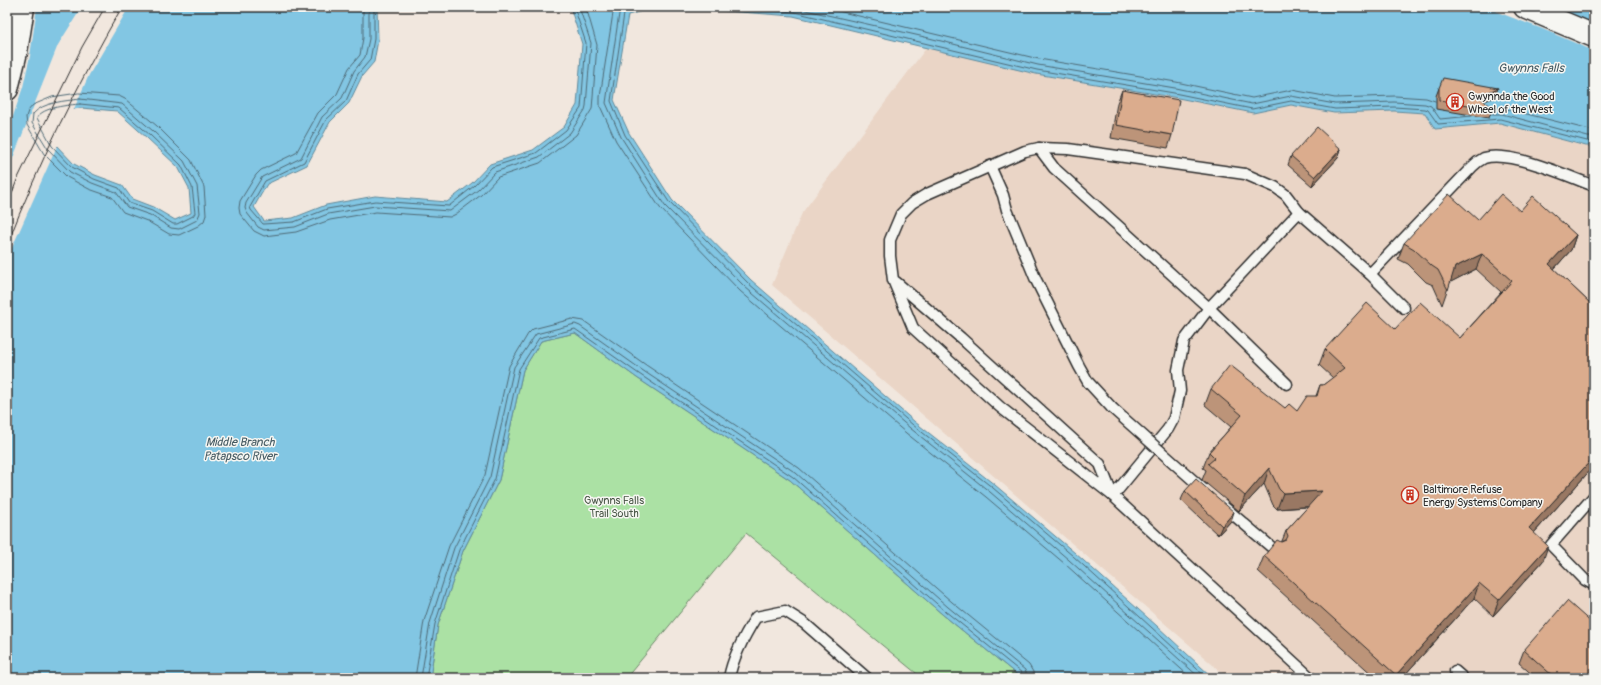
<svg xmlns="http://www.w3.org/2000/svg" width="1601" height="685" font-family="Pangolin,sans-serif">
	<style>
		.built { fill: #ead5c6 }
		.green { fill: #abe1a4; stroke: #6b8668 }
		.water { fill: #82c6e3; stroke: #5f8899; fill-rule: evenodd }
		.pier { fill: #f1e7de }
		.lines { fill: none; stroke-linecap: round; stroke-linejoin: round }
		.shore { stroke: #4e6975; stroke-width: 1 }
		.lane-casing { stroke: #2b2b2b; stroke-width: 13 }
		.highway-casing { stroke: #2b2b2b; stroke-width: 25 }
		.lane { stroke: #f6f6f2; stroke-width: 10 }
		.highway { stroke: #f6f6f2; stroke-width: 22 }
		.tram { stroke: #2b2b2b; stroke-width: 1 }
		.lane-bridge-casing { stroke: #2b2b2b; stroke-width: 13; stroke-linecap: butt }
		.lane-bridge { stroke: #f6f6f2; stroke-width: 10 }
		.wall { fill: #bc9479; stroke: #2b2b2b }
		.shaded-wall { fill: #997863; stroke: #2b2b2b }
		.building { fill: #dbac8d; stroke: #2b2b2b }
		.labels { text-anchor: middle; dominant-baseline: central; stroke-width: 3; stroke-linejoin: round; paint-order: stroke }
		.poi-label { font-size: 11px; fill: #2b2b2b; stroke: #f6f6f2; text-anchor: start }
		.park-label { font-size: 11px; fill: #4b5849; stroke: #f6f6f2 }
		.water-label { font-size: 12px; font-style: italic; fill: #455a62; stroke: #f6f6f2 }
	</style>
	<rect width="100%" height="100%" fill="#f1e7de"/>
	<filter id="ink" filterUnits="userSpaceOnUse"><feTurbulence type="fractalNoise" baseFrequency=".025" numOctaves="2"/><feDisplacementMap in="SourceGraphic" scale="8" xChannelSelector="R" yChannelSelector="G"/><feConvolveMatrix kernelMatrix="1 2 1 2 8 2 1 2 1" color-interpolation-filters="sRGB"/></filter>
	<g filter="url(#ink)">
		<polygon class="built" points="927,47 1036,74 1173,97 1253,113 1291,105 1334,113 1394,111 1425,113 1435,129 1500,123 1586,146 1594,146 1594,678 1228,678 772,285 802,213"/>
		<polygon class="green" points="575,333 637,378 790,480 942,614 1021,678 922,678 746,533 626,678 430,678 438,625 463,551 499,480 523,370 541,341"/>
		<g class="water">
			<path d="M7,7H377L378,40L374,62L362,76L349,103L330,122L307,165L267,184L254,207L264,221L293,218L326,205L375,196L447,202L472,183L490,164L533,150L564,127L577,105L582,44L570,7H657L628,15L614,100L629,133L672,200L751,280L915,422L995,485L1075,553L1157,626L1213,678H1021L942,614L790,480L637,378L575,333L541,341L523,370L499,480L463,551L438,625L430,678H7ZM81,108L117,111L147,138L178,167L189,188L191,213L175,220L153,207L132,199L122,185L95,175L74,164L55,144L40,118L57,111Z"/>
			<polygon points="673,7 1594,7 1594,146 1586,146 1500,123 1435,129 1425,113 1394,111 1334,113 1291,105 1253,113 1173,97 1036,74 793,16"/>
		</g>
		<g class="pier">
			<polygon points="13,7 37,7 30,56 23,87 7,134 7,48"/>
			<polygon points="82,7 129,7 89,75 73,111 58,113 43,119 58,144 7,259 7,173 58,45"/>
			<polygon points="1484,7 1554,7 1594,24 1594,51 1540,28"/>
		</g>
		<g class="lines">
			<g class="shore">
				<polyline points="363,7 363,38 360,55 349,68 337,94 318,113 296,153 261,170 256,175 240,201 239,208 240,214 254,231 264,236 296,232 330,220 376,212 450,217 456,214 481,195 498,177 540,163 576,135 592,109 597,45 586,7"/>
				<polyline points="369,7 369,39 365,57 354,71 342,98 322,117 301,158 262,177 246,203 245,208 247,213 258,227 264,230 295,227 328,214 375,206 450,211 478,190 495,172 539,157 570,133 585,110 586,106 591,43 579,7"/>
				<polyline points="374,7 374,39 370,60 358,74 346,101 326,120 304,162 265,181 250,207 251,210 263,224 294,222 327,209 375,201 449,206 474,186 492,167 536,153 566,130 581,108 586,43 574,7"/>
				<polyline points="616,7 613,13 600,97 600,106 616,141 660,208 740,291 906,433 986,497 1065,564 1191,678"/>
				<polyline points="624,7 619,14 606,103 621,137 665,206 745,287 910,428 990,492 1069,560 1200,678"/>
				<polyline points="642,7 627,11 624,14 611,101 625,135 669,202 748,283 913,425 993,488 1073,556 1207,678"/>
				<polyline points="726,7 794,12 1037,70 1174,93 1252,109 1291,101 1335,109 1394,107 1425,109 1428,110 1438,124 1500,119 1587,141 1594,142"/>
				<polyline points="792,7 929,38 1038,65 1175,88 1252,104 1291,96 1335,104 1394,102 1425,104 1431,106 1440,119 1472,116"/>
				<polyline points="821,7 1039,59 1176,82 1252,98 1292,90 1335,98 1395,96 1426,98 1435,101"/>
				<polygon points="79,93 119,96 125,99 157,126 191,160 204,187 206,215 204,221 198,226 179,235 169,234 147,221 123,212 112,197 89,189 67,177 44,154 27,125 26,117 28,111 33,105 52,97"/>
				<path d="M80,99L122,104L153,131L184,161L197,186L200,213L197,220L179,229L171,228L150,215L127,207L116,192L92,183L70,172L48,149L32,123L33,114C43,102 65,101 80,99Z"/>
				<path d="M80,104L119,108L150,135L181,165L192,187L195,213L193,216L177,224H173L152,211L129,203L119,188L94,179L72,167L52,146L37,118C42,107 69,105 80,104Z"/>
				<polyline points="1493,108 1503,108 1594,131"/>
				<polyline points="1492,114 1502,114 1588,137 1594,137"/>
				<polyline points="415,678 424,621 449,546 485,475 509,366 528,334 533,329 572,319 584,321 646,365 799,468 952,602 1029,665 1033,672 1034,678"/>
				<polyline points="421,678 430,623 454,548 490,477 514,367 536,334 575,324 580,326 642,370 796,473 948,607 1025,670 1028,678"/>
				<polyline points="426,678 435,624 459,550 495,479 519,369 539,338 575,329 639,374 793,477 945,611 1022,673 1023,678"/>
			</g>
			<defs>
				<g id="lane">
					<polyline points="1039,148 1054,168 1209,308 1287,384"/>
					<polyline points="990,166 1003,195 1007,210 1036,280 1079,366 1088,382 1112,408"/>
					<path d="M1370,274L1472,167C1475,164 1480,160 1484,158C1510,150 1568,176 1594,186"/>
					<polyline points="896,282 961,338 1100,464 1112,494"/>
					<polyline points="1113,496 1168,429 1174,418 1180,391 1178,370 1184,341 1209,308 1299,212"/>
					<polyline points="1594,496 1551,545 1585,580 1594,585"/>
					<polyline points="1455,671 1463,678"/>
					<path d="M729,678C733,656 744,636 756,617L785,611L804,623L867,678"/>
					<polyline points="1311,678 1113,496 1000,407 913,328 893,280 890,256 890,240 901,214 912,203 927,194 1025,151 1039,148 1068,149 1245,174 1275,187 1286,195 1299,212 1370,274 1404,308"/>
				</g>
				<g id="highway">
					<polyline points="1525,7 1594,36"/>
					<polyline points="7,89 16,52 23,7"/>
				</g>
			</defs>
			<use href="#lane" class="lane-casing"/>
			<use href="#highway" class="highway-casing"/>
			<use href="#lane" class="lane"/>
			<use href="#highway" class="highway"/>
			<g class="tram">
				<polyline points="7,206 17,180 82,47 105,7"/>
				<path d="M7,245C39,163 78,83 122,7"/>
			</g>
			<defs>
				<g id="lane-bridge">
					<polyline points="1112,408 1203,489"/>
					<polyline points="1223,506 1276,551"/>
				</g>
			</defs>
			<use href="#lane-bridge" class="lane-bridge-casing"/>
			<use href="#lane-bridge" class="lane-bridge"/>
		</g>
		<g class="wall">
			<polygon points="1439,88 1495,97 1484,101 1492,109 1489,118 1436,109 1436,96"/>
			<polygon points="1122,90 1172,135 1168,148 1111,138 1117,103"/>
			<polygon points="1341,149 1338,158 1312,186 1288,165 1291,156"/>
			<polygon points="1520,211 1576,235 1571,250 1554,269 1592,305 1594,305 1594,466 1534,533 1543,561 1493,616 1474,598 1402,678 1376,678 1258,571 1264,556 1282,541 1286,531 1308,507 1277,509 1273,505 1264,484 1239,511 1202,480 1206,470 1203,468 1209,452 1231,427 1205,405 1211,389 1297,411 1316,396 1320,385 1323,385 1333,378 1319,365 1325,349 1395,329 1460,338 1501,292 1476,269 1450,282 1442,305 1433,285 1426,282 1408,264 1398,259 1404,243 1478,220"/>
			<polygon points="1185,491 1231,521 1218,535 1181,500"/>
			<polygon points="1594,625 1594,677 1593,678 1536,678 1519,663 1524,650"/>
		</g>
		<g class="shaded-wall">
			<polygon points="1498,88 1495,97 1476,104 1479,96"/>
			<polygon points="1341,149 1338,158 1312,186 1315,177"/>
			<polygon points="1576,235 1571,250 1544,280 1549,264"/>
			<polygon points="1482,254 1476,269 1449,283 1455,267"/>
			<polygon points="1594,457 1594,466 1524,544 1529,528"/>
			<polygon points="1269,468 1264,484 1239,511 1245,496"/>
			<polygon points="1322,491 1316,506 1277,509 1283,493"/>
			<polygon points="1234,512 1231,521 1218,535 1222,526"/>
			<polygon points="1548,546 1543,561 1493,616 1499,600"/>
			<polygon points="1479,583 1474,598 1402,678 1395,678 1396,675"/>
			<polygon points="1594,670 1594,677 1593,678 1586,678"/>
		</g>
		<g class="building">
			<polygon points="1443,78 1498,88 1479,96 1492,109 1439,100 1439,88"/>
			<polygon points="1122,90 1179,100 1172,135 1116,125"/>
			<polygon points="1317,127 1341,149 1315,177 1291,156"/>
			<polygon points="1449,194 1478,220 1501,194 1520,211 1533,196 1576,235 1549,264 1592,305 1593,304 1594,305 1594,457 1529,528 1548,546 1499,600 1479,583 1396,675 1264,556 1277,540 1281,542 1286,540 1288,536 1286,531 1322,491 1283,493 1279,489 1269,468 1245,496 1208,464 1215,458 1209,452 1242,415 1211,389 1230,365 1285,408 1289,404 1297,411 1307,396 1317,396 1320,385 1323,385 1345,368 1325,349 1367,303 1395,329 1420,302 1460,338 1512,281 1482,254 1455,267 1448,290 1438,270 1432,266 1414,249 1404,243"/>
			<polygon points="1196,479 1234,512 1222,526 1185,491"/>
			<polygon points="1567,601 1594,625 1594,670 1586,678 1555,678 1524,650"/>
		</g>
	</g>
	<defs>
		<symbol id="building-ring" viewBox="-11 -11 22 22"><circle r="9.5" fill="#f6f6f2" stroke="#c8321e" stroke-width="1.5"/><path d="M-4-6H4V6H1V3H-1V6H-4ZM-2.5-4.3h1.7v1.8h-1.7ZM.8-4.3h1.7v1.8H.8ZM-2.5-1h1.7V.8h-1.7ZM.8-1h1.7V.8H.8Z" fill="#c8321e"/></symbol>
	</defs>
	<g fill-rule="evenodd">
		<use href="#building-ring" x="1445" y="92" width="20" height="20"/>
		<use href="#building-ring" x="1400" y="485" width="20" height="20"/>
	</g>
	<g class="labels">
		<g class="poi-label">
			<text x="1468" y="96">Gwynnda the Good<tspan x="1468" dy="13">Wheel of the West</tspan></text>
			<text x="1423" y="489">Baltimore Refuse<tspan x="1423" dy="13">Energy Systems Company</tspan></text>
		</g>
		<g class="park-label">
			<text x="614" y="500">Gwynns Falls<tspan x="614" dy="13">Trail South</tspan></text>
		</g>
		<g class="water-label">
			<text x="1531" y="68">Gwynns Falls</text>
			<text x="240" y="442">Middle Branch<tspan x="240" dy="14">Patapsco River</tspan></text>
		</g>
	</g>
	<rect width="1601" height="685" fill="none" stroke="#f6f6f2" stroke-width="24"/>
	<rect x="12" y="12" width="1577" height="661" fill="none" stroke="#2b2b2b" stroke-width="1.5" filter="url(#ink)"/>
</svg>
